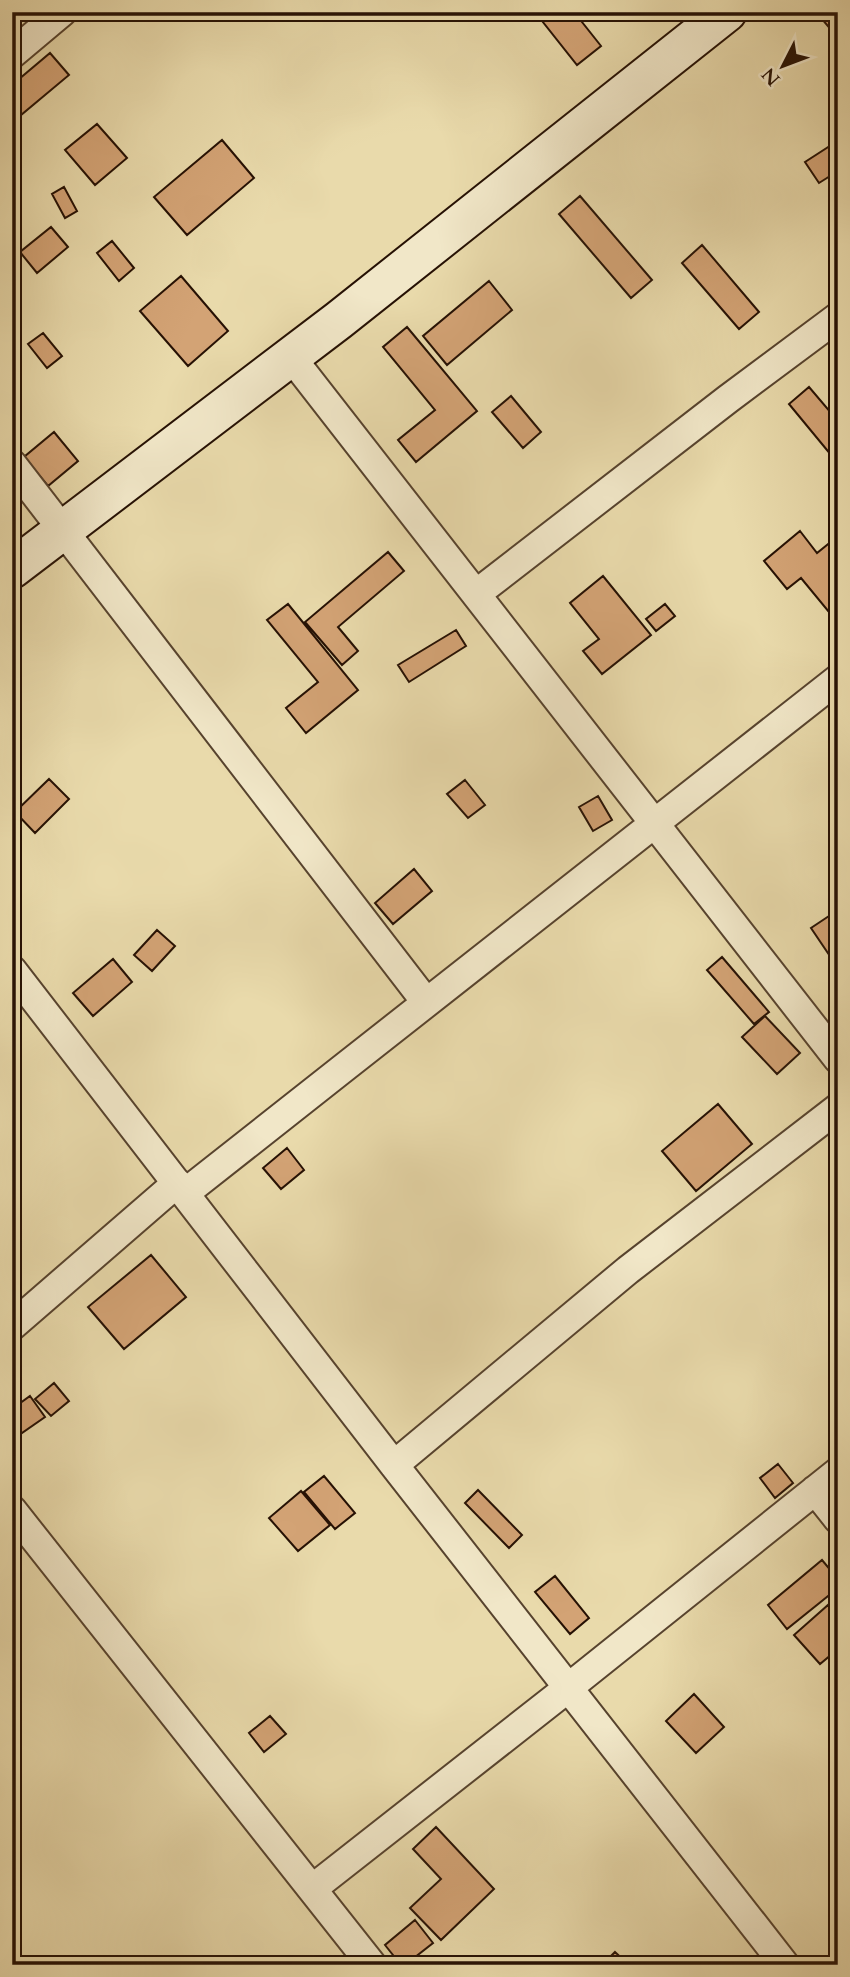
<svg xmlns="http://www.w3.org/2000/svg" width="850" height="1977" font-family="Cardo,serif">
<rect width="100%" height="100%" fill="#e9daab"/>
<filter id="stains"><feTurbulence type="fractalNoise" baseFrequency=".00286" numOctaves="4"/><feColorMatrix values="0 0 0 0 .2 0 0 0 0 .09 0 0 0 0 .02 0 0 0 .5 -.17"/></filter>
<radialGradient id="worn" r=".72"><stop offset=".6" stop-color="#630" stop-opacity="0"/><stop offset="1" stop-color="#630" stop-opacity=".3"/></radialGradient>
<path fill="#d3a375" stroke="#261104" stroke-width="2" d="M535 12H574L601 46 577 65Z
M816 12H838V38Z
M50 53 69 75 21 115 12 105V85Z
M97 124 127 158 95 185 65 150Z
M222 140 254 178 187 235 154 197Z
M836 142 838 144V171L819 183 805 162Z
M64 187 77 211 65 218 52 194Z
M580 196 652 280 631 298 559 214Z
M51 227 68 247 37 273 20 252Z
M112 241 134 268 119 281 97 253Z
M702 245 759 312 739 329 682 263Z
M181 276 228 331 188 366 140 311Z
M489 281 512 310 447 365 423 336Z
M407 327 477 411 416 462 398 440 435 410 383 347Z
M43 333 62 356 47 368 28 344Z
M809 387 838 421V459L836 461 789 404Z
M511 396 541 432 523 448 492 412Z
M54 432 78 461 48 486 24 457Z
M800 531 817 553 838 536V623L801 578 787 589 764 561Z
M388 552 404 571 338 627 358 651 342 665 305 622Z
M603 576 651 635 602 674 583 651 599 639 570 603Z
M288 604 358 690 306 733 286 708 318 682 267 620Z
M665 604 675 616 656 631 646 619Z
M456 630 466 646 409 682 398 665Z
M49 779 69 799 35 833 15 812Z
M465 780 485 805 468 818 447 794Z
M598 796 612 820 593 831 579 807Z
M414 869 432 891 393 924 375 903Z
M838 910V968L811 928Z
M157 930 175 946 152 971 134 955Z
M722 957 769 1012 754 1024 707 970Z
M113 959 132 982 93 1016 73 993Z
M765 1016 800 1053 777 1074 742 1037Z
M718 1104 752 1144 696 1191 662 1151Z
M287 1148 304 1170 281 1189 263 1168Z
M151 1255 186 1297 124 1349 88 1307Z
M54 1383 69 1401 51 1416 35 1399Z
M30 1396 45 1417 19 1435 12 1425V1409Z
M778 1464 793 1483 775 1498 760 1478Z
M324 1476 355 1513 335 1529 304 1492Z
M478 1490 522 1535 509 1548 465 1503Z
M301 1491 330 1525 298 1551 269 1518Z
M822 1560 838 1579V1588L787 1629 768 1605Z
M555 1576 589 1618 570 1634 535 1592Z
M828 1605 838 1616V1649L820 1664 794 1635Z
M694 1694 724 1727 696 1753 666 1721Z
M270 1716 286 1734 264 1752 249 1733Z
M436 1827 494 1889 441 1940 410 1908 441 1879 413 1849Z
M415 1920 433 1943 405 1965H401L385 1945Z
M615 1952 628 1964 602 1965Z"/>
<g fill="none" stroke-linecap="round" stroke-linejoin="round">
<defs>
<path id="street" d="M12 54 62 12
M291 357 838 1059
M12 464 426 1002
M476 594 728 399 838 317
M12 970 394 1465 785 1965
M185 1193C402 1021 621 852 838 679
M12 1326 177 1183
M394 1465 628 1270 838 1108
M815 1490 838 1519
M12 1510 372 1965
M312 1889 568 1688 838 1472"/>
<path id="secondary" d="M12 569 339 320 727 12"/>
</defs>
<use href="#street" stroke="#57432e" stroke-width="32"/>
<use href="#secondary" stroke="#261104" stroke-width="42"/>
<use href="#street" stroke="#f1e7c8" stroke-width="28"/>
<use href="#secondary" stroke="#f1e7c8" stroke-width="38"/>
</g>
<rect width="850" height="1977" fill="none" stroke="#e9daab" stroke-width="42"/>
<rect x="14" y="14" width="822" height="1949" fill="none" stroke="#261104" stroke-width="3.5"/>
<rect x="21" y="21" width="808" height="1935" fill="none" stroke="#261104" stroke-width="2"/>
<g transform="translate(783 66) rotate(228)" stroke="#f1e7c8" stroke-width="5" paint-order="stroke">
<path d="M0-5L12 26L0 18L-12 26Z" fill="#261104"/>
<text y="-10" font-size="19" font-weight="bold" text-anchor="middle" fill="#261104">N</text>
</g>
<rect width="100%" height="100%" filter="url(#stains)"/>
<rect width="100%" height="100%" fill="url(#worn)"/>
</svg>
